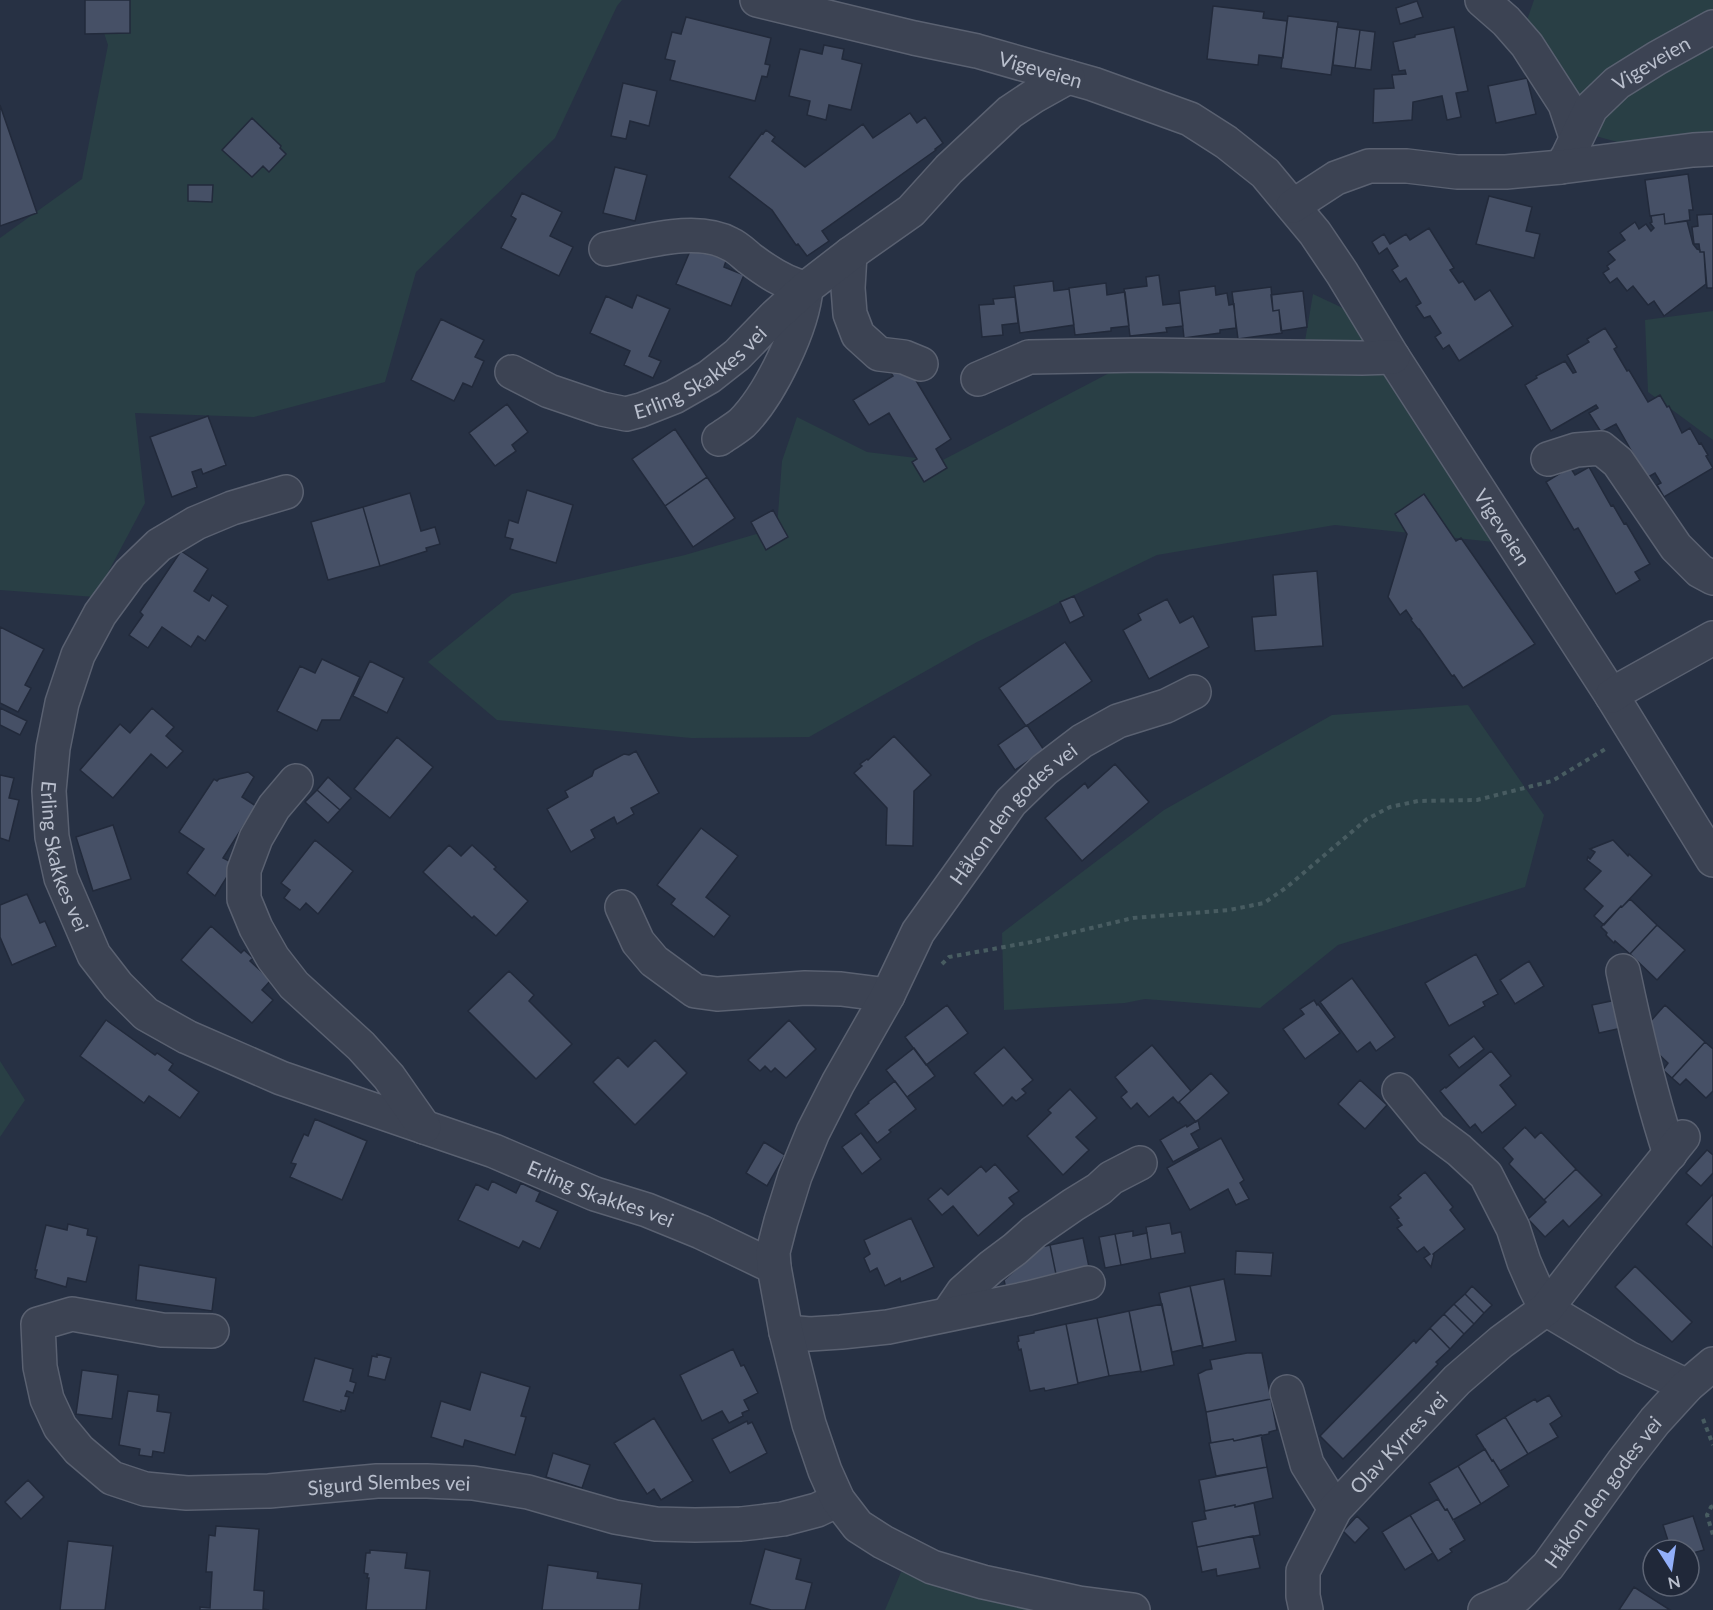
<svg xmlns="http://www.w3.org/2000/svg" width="1713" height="1610" font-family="Lato,sans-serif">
<rect width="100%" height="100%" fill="#273144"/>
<path fill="#293f45" d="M93 0H622L617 6 555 138 416 272 385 382 254 417 135 413 145 503 95 597 0 590V238L82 179 108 45Z
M1534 0H1713V159L1674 158 1578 131 1527 20Z
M1313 294 1400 335 1503 543 1335 525 1157 555 977 642 809 737 691 738 497 720 428 662 512 594 685 555 777 528 782 461 797 417 867 452 941 461 1115 370 1304 347Z
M1713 311V440L1648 392 1645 320Z
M1468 705 1544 815 1525 887 1338 945 1260 1008 1145 999 1125 1003 1004 1010 1002 933 1164 810 1332 715Z
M0 1061 25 1100 0 1137Z
M901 1572 1039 1592 1054 1610H885Z"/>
<path fill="#465066" stroke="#222a3b" stroke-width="1.5" d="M85 0H130V33L85 34Z
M1417 1 1423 17 1400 24 1396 8Z
M1213 6 1264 12 1263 18 1287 21 1283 58 1259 55 1258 65 1207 59Z
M1288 16 1338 22 1331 75 1281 68Z
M686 17 771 38 765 64 770 65 767 77 762 76 755 101 670 80 675 61 665 59 672 32 681 34Z
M1337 27 1360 30 1355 68 1333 65Z
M1454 27 1468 91 1456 93 1461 117 1447 120 1442 96 1413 102 1412 120 1373 123 1374 89 1394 88 1392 75 1406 74 1405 70 1399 71 1393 42 1415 37V35Z
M1360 30 1375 32 1371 70 1355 68Z
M824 45 844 49 842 59 862 64 851 110 829 105 826 120 807 115 810 101 789 96 800 49 822 54Z
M1527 78 1536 114 1496 123 1488 86Z
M623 83 657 91 649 126 630 121 626 139 611 136Z
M0 105 37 213 0 226Z
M910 113 917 123 925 117 943 143 935 149 936 150 822 231 829 241 807 256 798 244 796 245 772 210 729 177 762 133 763 134 766 130 775 137 772 141 805 167 863 124 873 138Z
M252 118 281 146 280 148 286 154 269 172 263 166 252 177 222 150Z
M615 167 647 175 635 221 603 213Z
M1688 174 1693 210H1689L1690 220 1665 224 1664 214 1650 216 1645 180Z
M188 185H213L212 202 188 201Z
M522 193 562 212 550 236 573 247 559 276 501 248 516 219 511 216Z
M1489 196 1532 207 1526 231 1540 234 1534 258 1476 244Z
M1664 214 1665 224 1687 221 1693 244 1697 249 1700 250V252H1704L1706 284 1664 316 1654 301 1648 305 1633 286 1627 291 1617 278 1610 283 1603 273 1609 269 1607 266 1615 260 1608 252 1625 240 1620 233 1635 222 1639 229 1646 224 1651 231 1654 228 1650 223 1652 222 1651 216Z
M1713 214V288H1707L1704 252H1700L1699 244H1694L1692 227 1698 226 1697 215Z
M1429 228 1454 268 1450 270 1459 283 1463 281 1475 300 1490 290 1513 326 1459 361 1449 345 1443 349 1435 337 1441 333 1430 316 1424 318 1416 306 1421 303 1406 278 1400 282 1392 270 1398 266 1387 248 1379 254 1372 242 1384 234 1390 244 1406 234 1410 240Z
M693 244 727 258 724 267 744 275 731 306 676 284Z
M1159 275 1163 305 1180 303 1183 326 1166 328 1167 332 1130 336 1124 289 1147 286 1146 277Z
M1053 281 1054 291 1069 289 1074 325 1020 333 1014 286Z
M1106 283 1107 295 1125 292 1129 326 1111 328V331L1075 335 1069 288Z
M1215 286 1216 295 1227 293 1229 305 1234 304 1236 328 1220 330V333L1184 338 1179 291Z
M1271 287 1273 311 1279 310 1282 333 1238 339 1232 292Z
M1303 291 1307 327 1281 331 1279 310 1273 311 1271 295Z
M637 295 670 309 649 356 661 361 653 378 624 365 630 351 590 333 606 296 632 308Z
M1015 297 1018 323 1002 325 1003 335 982 337 979 305 994 304 993 299Z
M441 319 484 340 475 357 484 361 472 387 463 383 454 401 411 380Z
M1605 328 1617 347 1614 349 1627 371 1629 370 1648 402 1660 395 1667 407 1669 406 1682 433 1690 428 1699 444 1701 443 1708 455 1706 456 1713 468 1664 497 1657 485 1661 483 1655 473 1643 480 1640 466 1616 424 1601 432 1589 413 1598 408 1596 405 1551 431 1525 385 1537 378 1536 376 1565 361 1573 373 1576 372 1567 355 1589 342 1587 339Z
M902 367H908L951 439 936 449 947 468 924 482 912 462 917 459 889 413 869 425 853 400 893 376 891 373Z
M507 404 528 432 512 445 516 451 495 466 469 433Z
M208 416 226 465 203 474 201 469 192 472 197 487 172 497 150 437Z
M675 429 707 477 665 506 632 459Z
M1570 467 1575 475 1589 467 1611 506 1613 505 1624 524 1626 523 1650 564 1635 572 1640 580 1616 594 1578 528 1574 530 1546 482Z
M707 477 735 518 693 547 665 506Z
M527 490 573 505 556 563 510 549 513 539 505 537 509 520 518 523Z
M410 493 421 531 435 527 440 544 426 548 427 551 380 566 363 507Z
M1424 494 1456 541 1461 538 1535 644 1463 688 1454 675 1452 676 1419 629H1418L1411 620 1412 619 1406 610 1400 615 1388 597 1407 534 1395 514Z
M363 507 380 566 328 580 311 522Z
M773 510 788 537 766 550 751 522Z
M181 551 208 569 194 591 209 601 212 595 228 606 205 641 198 636 191 647 162 627 148 648 129 635 143 615 140 612Z
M1317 571 1323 646 1255 651 1252 617 1276 615 1273 575Z
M1074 596 1084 616 1070 623 1060 602Z
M1167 599 1180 623 1193 616 1209 647 1149 679 1123 630 1141 620 1138 614Z
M0 627 44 649 25 685 31 688 18 712 0 703Z
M1065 642 1092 681 1026 726 999 688Z
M322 659 360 677 340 720H322L317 731 277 711 300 666 315 673Z
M370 661 404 678 387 713 353 696Z
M0 708 27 721 20 735 0 725Z
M152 708 174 727 166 736 183 751 167 768 151 754 113 798 80 770 120 724 130 733Z
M1027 725 1044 750 1015 770 998 745Z
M894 736 931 775 914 791 913 846 886 845 887 808 854 773 862 766 860 764 867 759 868 760Z
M397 737 433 767 390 818 354 789Z
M636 751 659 793 631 808 634 814 617 824 614 817 591 830 595 838 571 852 547 809 568 797 565 791 592 776 594 770 624 754 629 755Z
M1115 764 1149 802 1082 861 1045 818 1085 783 1088 788Z
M248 772 254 777 242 797 256 806 223 858 235 864 215 896 187 873 204 849 179 832 214 779 217 781 219 779Z
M0 775 14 778 9 798 19 800 9 841 0 838Z
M328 777 351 798 340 810 317 790Z
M317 790 340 810 328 823 305 802Z
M113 825 131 879 93 891 76 837Z
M701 828 738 856 706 897 730 916 714 937 671 904 675 899 657 885Z
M315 840 353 871 318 914 306 903 300 910 284 898 290 890 281 883Z
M1613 840 1628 856 1629 854 1652 875 1622 907 1621 906 1604 925 1594 916 1603 906 1584 889 1601 871 1587 860 1588 857 1590 859 1595 852 1590 849Z
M449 845 461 856 472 845 496 867 494 869 528 901 496 936 474 916 472 918 423 872Z
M27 894 40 923 45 921 56 946 12 965 0 937V905Z
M1630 899 1657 925 1630 954 1615 941 1614 943 1606 935 1607 933 1601 927 1621 906 1622 907Z
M1657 925 1685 950 1657 980 1630 954Z
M211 926 241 953 244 950 253 958 250 961 271 980 262 990 273 1000 252 1023 181 960Z
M1476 954 1498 994 1483 1002 1485 1006 1449 1026 1425 983Z
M1529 961 1544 986 1515 1004 1500 980Z
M509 971 534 995 529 1001 572 1044 536 1079 468 1011Z
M1352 978 1395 1037 1376 1051 1370 1042 1357 1052 1320 1002Z
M1314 1000 1317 1005 1318 1004 1340 1033 1305 1059 1283 1029 1304 1014 1300 1009Z
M1616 1000 1622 1028 1599 1033 1592 1005Z
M947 1005 968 1033 926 1065 905 1037Z
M1665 1005 1705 1042 1672 1078 1663 1070 1668 1063 1649 1045 1641 1032Z
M106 1020 155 1055 157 1053 173 1064 169 1070 199 1092 180 1118 149 1096 144 1103 80 1056Z
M789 1020 816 1049 786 1078 775 1068 771 1072 765 1066 760 1071 748 1060Z
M1474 1036 1484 1049 1459 1068 1449 1055Z
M655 1040 687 1073 635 1125 593 1082 618 1057 628 1067Z
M1705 1042 1713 1049V1091L1706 1098 1686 1079 1680 1085 1672 1078Z
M1152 1045 1191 1091 1178 1103 1173 1097 1149 1117 1137 1103 1131 1109 1121 1097 1127 1092 1115 1077Z
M1004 1047 1033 1080 1022 1089 1026 1093 1016 1101 1012 1097 1003 1106 974 1073Z
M914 1048 935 1076 907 1097 886 1070Z
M1491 1051 1511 1076 1500 1085 1516 1105 1482 1133 1475 1124 1470 1128 1440 1091 1445 1087 1446 1088Z
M1211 1073 1229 1093 1196 1122 1179 1102Z
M1360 1080 1387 1105 1365 1129 1338 1104Z
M895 1081 916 1109 889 1130 891 1132 877 1143 855 1114 869 1103 868 1102Z
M1070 1089 1097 1118 1076 1137 1089 1150 1063 1175 1027 1136 1051 1113 1048 1110Z
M315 1119 367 1141 342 1200 290 1177 296 1164 291 1163 304 1134 308 1136Z
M1198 1120 1200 1129 1191 1134 1199 1148 1173 1162 1160 1140 1186 1125 1187 1127Z
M1525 1127 1535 1138 1541 1132 1576 1169 1544 1200 1509 1164 1513 1159 1503 1148Z
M861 1133 881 1159 862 1174 842 1147Z
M1221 1138 1244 1180 1240 1183 1249 1199 1236 1205 1228 1189 1190 1210 1167 1168Z
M764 1142 785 1155 767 1186 746 1173Z
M1707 1150 1713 1155V1173L1701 1186 1686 1173Z
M995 1164 1019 1191 1009 1198 1014 1204 978 1236 953 1206 942 1215 928 1199 941 1188 948 1195 981 1166 986 1172Z
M1576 1169 1602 1195 1569 1227 1563 1220 1545 1237 1528 1219 1546 1202 1544 1200Z
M1425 1172 1453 1207 1450 1210 1465 1229 1433 1254 1434 1255 1431 1267 1424 1258 1430 1254 1424 1247 1417 1252 1397 1228 1402 1225 1397 1219 1399 1218 1390 1207 1401 1198 1398 1195Z
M492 1181 516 1193 521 1183 540 1192 536 1201 558 1211 540 1249 523 1241 519 1248 458 1220 476 1184 488 1190Z
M1713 1194V1248L1686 1224Z
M911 1218 934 1267 901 1282 900 1278 885 1286 877 1268 870 1272 864 1258 870 1254 864 1240Z
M1170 1223 1172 1234 1181 1232 1185 1253 1151 1259 1146 1227Z
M68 1224 88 1229 87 1235 97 1237 86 1282 68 1278 66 1287 35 1278 37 1270H35L46 1225 67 1230Z
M1133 1231V1236L1147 1233 1151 1259 1121 1265 1115 1234Z
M1115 1234 1121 1265 1105 1268 1099 1237Z
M1083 1238 1090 1272 1057 1279 1050 1245Z
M1050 1245 1057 1279 1006 1289 1004 1280 1041 1247Z
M1236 1251 1273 1253 1271 1276 1235 1274Z
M139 1265 216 1278 212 1311 136 1300Z
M1635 1266 1692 1322 1672 1342 1615 1287Z
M1224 1279 1236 1341 1203 1348 1190 1286Z
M1190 1286 1203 1345 1172 1352 1159 1293Z
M1472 1286 1492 1305 1484 1313 1465 1294Z
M1465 1294 1484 1313 1474 1324 1454 1304Z
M1162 1304 1174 1365 1141 1372 1129 1311Z
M1454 1304 1474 1324 1464 1334 1444 1314Z
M1129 1311 1141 1371 1109 1376 1097 1318Z
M1444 1314 1464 1334 1450 1349 1430 1328Z
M1097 1318 1109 1376 1078 1383 1066 1324Z
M1066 1324 1078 1384 1045 1391 1044 1388 1030 1391 1021 1349 1019 1350 1017 1342 1019 1341 1018 1336 1034 1333V1331Z
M1430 1328 1450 1349 1436 1362 1438 1364 1343 1459 1320 1436 1414 1340 1416 1343Z
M733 1349 741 1366 744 1365 758 1393 744 1400 749 1410 742 1413 743 1416 729 1423 722 1411 702 1421 680 1375Z
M1247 1353H1262L1271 1399 1206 1412 1198 1374 1206 1370 1212 1369 1210 1360Z
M377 1354 391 1358 385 1380 368 1376 372 1356 377 1357Z
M315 1358 353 1369 350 1381 356 1383 353 1393 347 1391 345 1396 349 1397 345 1411 341 1410V1412L303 1401Z
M82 1370 118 1375 112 1419 76 1414Z
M481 1372 530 1387 521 1416 526 1417 515 1455 465 1440 463 1447 431 1437 441 1401 470 1410Z
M128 1391 159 1395 157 1411 171 1413 164 1453 153 1451 152 1457 139 1455 140 1449 119 1445Z
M1549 1395 1562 1416 1550 1424 1558 1437 1528 1454 1505 1417 1535 1399 1537 1402Z
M1271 1399 1277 1430 1269 1432V1434L1234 1441 1233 1439 1211 1443 1206 1412Z
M1505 1417 1528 1454 1500 1471 1493 1460 1492 1461 1476 1435Z
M654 1418 693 1481 661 1500 654 1489 647 1494 614 1443Z
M747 1421 748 1424 752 1422 767 1453 730 1473 712 1439Z
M1261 1435 1267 1467 1216 1476 1209 1443 1233 1439 1234 1441Z
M1485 1449 1492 1461 1493 1460 1509 1486 1481 1504 1458 1466Z
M553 1453 590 1465 582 1488 546 1477Z
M1458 1466 1481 1504 1453 1520 1447 1509 1445 1510 1429 1483Z
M1267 1467 1273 1498 1235 1507V1505L1205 1511 1199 1480Z
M28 1480 44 1497 21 1519 5 1502Z
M1438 1499 1445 1510 1447 1509 1465 1540 1450 1549 1452 1552 1438 1561 1410 1515Z
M1254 1503 1260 1535 1197 1547 1192 1522 1206 1519 1204 1511 1235 1505V1507Z
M1410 1515 1433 1553 1405 1570 1382 1532Z
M1357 1516 1369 1528 1355 1543 1343 1531Z
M1693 1516 1704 1550 1689 1554V1550H1671L1663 1525Z
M216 1526 259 1529 254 1590 264 1591 263 1609 269 1610H200V1607L210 1608 212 1572H206L209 1535 215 1536Z
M1253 1536 1260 1568 1217 1576 1216 1569 1202 1572 1197 1547Z
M68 1541 113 1546 105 1610H60Z
M765 1549 801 1559 796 1579 812 1583 805 1610H771L750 1604Z
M370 1550 407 1553 405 1568 430 1571 426 1610H366L369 1578H367L368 1574 364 1573 366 1553H370Z
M548 1565 598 1572 597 1578 642 1584 639 1610H542Z
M1634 1587 1670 1610H1619Z"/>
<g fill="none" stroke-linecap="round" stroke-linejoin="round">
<defs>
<g id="minor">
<path id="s1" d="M757 0 914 38 977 51 1093 84 1190 119 1226 142 1265 173 1315 233 1342 273 1393 357 1612 696 1713 860"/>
<path d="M1482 0 1506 21 1527 45 1565 104 1576 137"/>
<path id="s2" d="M1561 167 1568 156 1591 108 1617 83 1657 58 1713 27"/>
<path d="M1293 206 1336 178 1369 166H1407L1457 172H1506L1561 167 1693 150 1713 149"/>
<path d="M606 249C642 243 696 225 730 244 737 247 743 253 749 258 766 271 785 284 806 288 803 327 770 395 742 423 735 429 726 434 719 439"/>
<path d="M850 254 848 288 850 314 858 335 879 354 904 357 921 364"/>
<path id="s3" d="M512 372 549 391 602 409 626 414 641 410 674 397 709 377 737 355 774 317 806 288 850 254 911 211 949 169 1010 112 1034 96 1068 77"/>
<path d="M978 379 1029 357 1143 355 1362 358 1393 357"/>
<path d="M1548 459 1576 450 1601 448 1618 462 1676 547 1700 571 1713 578"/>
<path id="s4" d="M286 492 232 508 196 523 159 545 130 573 100 614 78 655 62 703 53 748 49 791 52 837 61 878 94 955 118 986 146 1014 187 1037 281 1078 494 1151 595 1194 647 1210 701 1232 774 1267"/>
<path d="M1612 696 1625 687 1713 638"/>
<path d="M296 781 274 807 256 838 244 870V899L256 928 273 958 294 985 361 1046 389 1077 424 1127"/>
<path d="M622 907 638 942 654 961 695 991 717 994 805 988 841 989 888 995"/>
<path d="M1623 971C1636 1033 1650 1093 1670 1154"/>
<path d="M1399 1090 1431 1129 1459 1150 1486 1175 1513 1228 1524 1262 1535 1287 1546 1309 1628 1358 1687 1386"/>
<path d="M948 1314 963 1292 991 1267 1015 1249 1034 1232 1073 1205 1099 1189 1111 1178 1140 1163"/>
<path id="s5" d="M212 1331 162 1330 72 1314 38 1324 40 1367 47 1399 60 1427 79 1450 112 1478 145 1489 187 1493 269 1491 377 1481H427L473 1483 528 1492 615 1517 656 1524 695 1525 741 1524 783 1519 817 1510 838 1500"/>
<path d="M786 1332 810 1334 841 1332 888 1327 1029 1298 1088 1283"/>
<path d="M1287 1392 1307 1464 1335 1509"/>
<path id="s6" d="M1133 1610 1079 1603 983 1582 932 1567 883 1542 858 1526 838 1500 825 1471 809 1424 786 1332 774 1267 773 1252 781 1221 795 1176 813 1132 838 1083 888 995 918 932 1011 802 1044 770 1082 741 1118 721 1166 706 1194 692"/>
<path id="s7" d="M1306 1610 1303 1596V1571L1335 1509 1457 1380 1501 1342 1546 1309 1599 1241 1683 1137"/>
<path id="s8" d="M1485 1610 1517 1596 1548 1566 1623 1462 1655 1421 1687 1386 1713 1364"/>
</g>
</defs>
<use href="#minor" stroke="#5a6171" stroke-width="36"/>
<path stroke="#485c61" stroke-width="4" stroke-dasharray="4.5 4.5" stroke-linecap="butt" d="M942 964 949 957 1037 941 1133 918 1229 910 1264 903 1287 887 1367 819 1390 807 1418 801 1477 800 1552 781 1607 748
M1703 1419 1713 1445
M1713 1506 1711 1507 1707 1515 1713 1535"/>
<use href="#minor" stroke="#3c4353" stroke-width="33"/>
</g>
<g text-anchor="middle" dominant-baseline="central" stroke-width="4.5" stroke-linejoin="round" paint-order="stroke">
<g font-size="20" fill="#b9bfcd" stroke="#202839">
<text stroke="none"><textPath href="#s2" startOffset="142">Vigeveien</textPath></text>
<text stroke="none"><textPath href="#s1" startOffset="292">Vigeveien</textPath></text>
<text stroke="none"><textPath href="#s3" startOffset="208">Erling Skakkes vei</textPath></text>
<text stroke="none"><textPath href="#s1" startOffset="969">Vigeveien</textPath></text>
<text stroke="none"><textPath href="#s6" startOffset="1086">Håkon den godes vei</textPath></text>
<text stroke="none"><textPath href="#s4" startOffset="483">Erling Skakkes vei</textPath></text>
<text stroke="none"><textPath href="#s4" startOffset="1156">Erling Skakkes vei</textPath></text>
<text stroke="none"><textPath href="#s7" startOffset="201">Olav Kyrres vei</textPath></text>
<text stroke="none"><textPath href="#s5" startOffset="636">Sigurd Slembes vei</textPath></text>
<text stroke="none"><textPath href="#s8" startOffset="170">Håkon den godes vei</textPath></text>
</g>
</g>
<g transform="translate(1671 1568) rotate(168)"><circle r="28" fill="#202839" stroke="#5d6474" stroke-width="1.5"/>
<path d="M0-4.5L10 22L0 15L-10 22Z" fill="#92aff9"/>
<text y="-9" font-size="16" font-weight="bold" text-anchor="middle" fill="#b9bfcd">N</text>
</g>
</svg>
